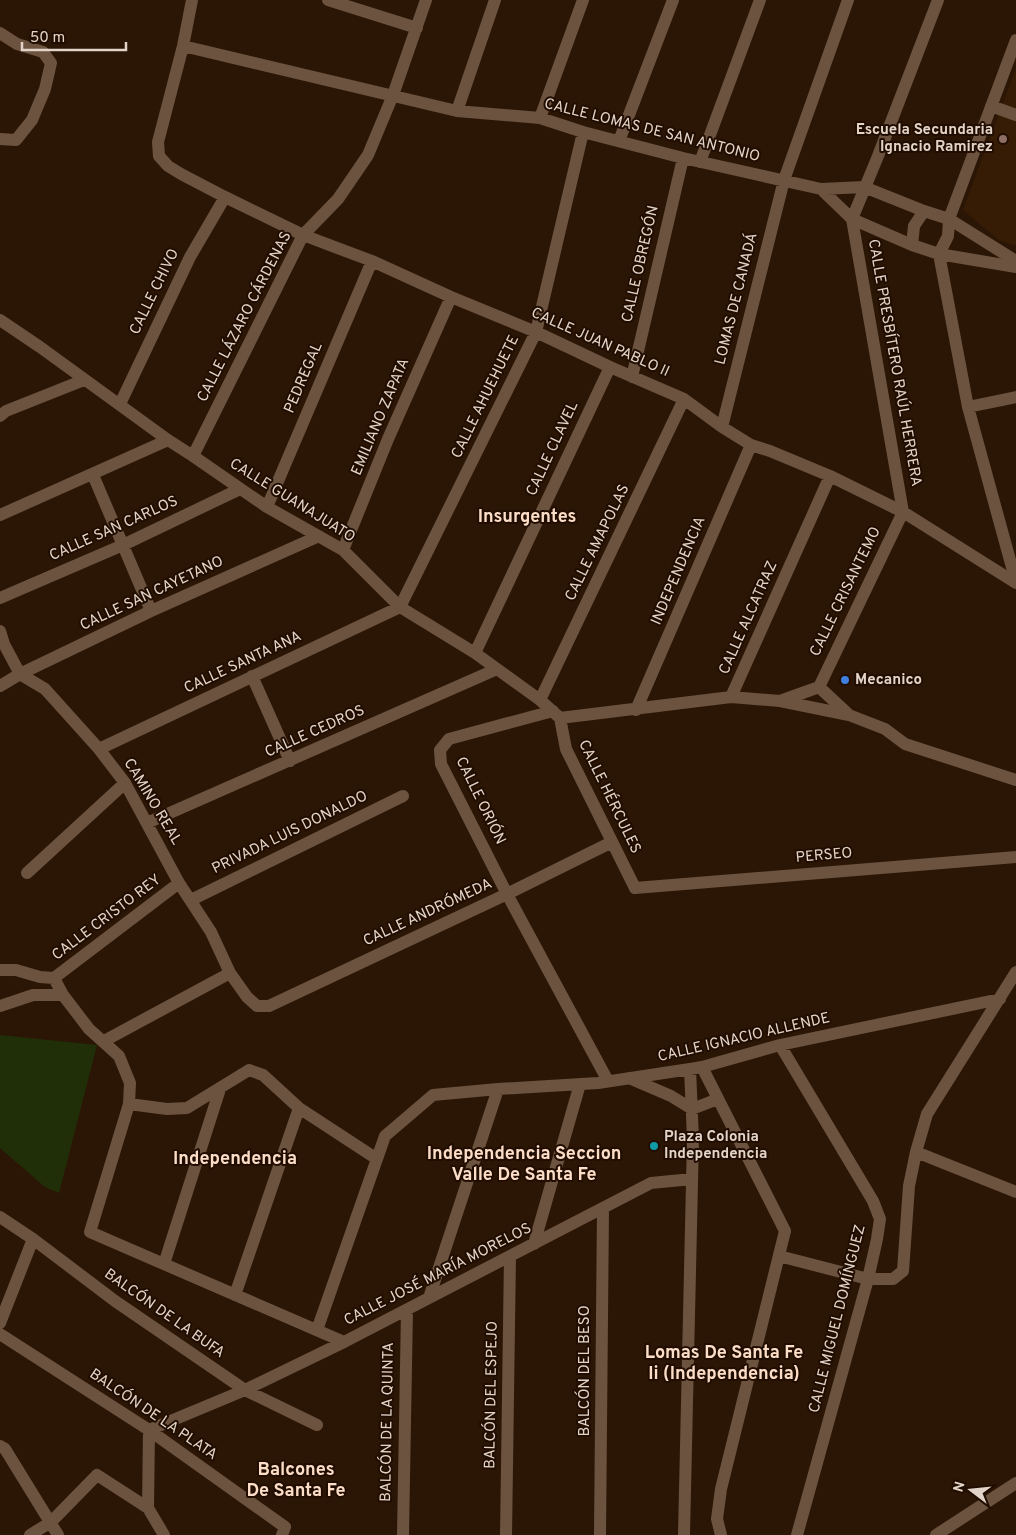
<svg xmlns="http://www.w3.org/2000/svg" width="1016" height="1535" font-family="Overpass,sans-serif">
<rect width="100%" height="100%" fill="#2b1605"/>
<path fill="#361b05" d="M1016 68V246L999 240 963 210Z"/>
<path fill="#202f08" d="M0 1035 97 1045 59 1193 45 1187 0 1148Z"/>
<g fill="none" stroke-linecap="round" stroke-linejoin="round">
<path stroke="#6c5340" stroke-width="12" d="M192 0 183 46 158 142 159 156 168 166 181 174 225 197 303 235 372 261 451 297 536 332 610 367 684 399 722 427 751 445 770 451 830 476 903 512 1016 583
M328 0 417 28
M0 33 17 44 43 52 51 63 45 89 32 120 16 140 0 139
M1016 40 949 219 948 236 939 254 968 407 1016 582
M183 46 457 111 540 118 583 132 683 158 821 189 864 187 924 211 949 219 1016 261
M991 106 1016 115
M457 111 495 0
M540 118 583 0
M619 141 673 0
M700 162 760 0
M821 189 852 219 912 245 939 254 1016 267
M912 245 914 226 924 211
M0 320 40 347 168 440 193 456 267 507 343 550 400 607 475 653 540 700 560 718
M632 377 683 158
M120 404 190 257 225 197
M968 407 1016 397
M0 416 6 411 84 380
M722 427 784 180 848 0
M193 456 303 235 338 199 368 155 393 95 426 0
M93 475 151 611
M267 507 372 261
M0 515 168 440
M343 550 388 439 451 297
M0 598 123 545 240 489
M0 631 4 644 20 674 45 689 99 749 125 783 179 883 211 932 230 973 247 997 257 1006H269L507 894 612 842
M475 653 610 367
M252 676 290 761
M0 686 20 674 151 611 319 536
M819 687 848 714
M731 697 830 476
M540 700 684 399
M780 701 819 687 903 512 852 219 878 156 938 0
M636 710 751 445
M553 711 449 739 440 750 441 764 507 894 608 1081
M560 718 566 749 635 888 1016 857
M560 718 731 697 780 701 849 715 885 729 905 744 1016 780
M99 749 400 607 536 332 583 132
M147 823 497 669
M27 873 125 783
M191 900 403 796
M0 970H16L40 977 54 978
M54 978 63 995 89 1029 119 1056 130 1083 129 1104 90 1232 344 1342
M54 978 179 883
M0 1006 33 995H63
M104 1041 230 973
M780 1045 873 1201 880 1219 877 1239 868 1279 797 1535
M702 1067 785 1231 721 1489 717 1519 721 1535
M629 1078 671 1096 692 1109 718 1099
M129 1104 167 1109 187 1108 249 1070 263 1075 299 1108 377 1159
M916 1152 1016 1192
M0 1217 33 1239 115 1301 245 1390 317 1425
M534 1244 580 1084
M779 1256 868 1279H893L903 1271 909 1186 916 1152 927 1114 1016 972
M164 1264 220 1089
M235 1295 299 1108
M429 1298 498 1089
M0 1323 33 1239
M317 1330 385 1136 433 1095 498 1089 598 1083 690 1069 702 1067 780 1045 1000 999
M0 1334 149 1430 285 1527 282 1535
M0 1446 5 1449 58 1535
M30 1535 51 1522 97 1475 148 1508
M164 1535 148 1508 149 1430 245 1390 344 1342 651 1183 692 1179
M403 1535 407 1310
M506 1535 510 1256
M600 1535 603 1208
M684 1535 693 1139 690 1069
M936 1535 1016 1483"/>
</g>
<circle fill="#8d6e63" stroke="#210d00" stroke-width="2" cx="1003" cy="139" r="5"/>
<circle fill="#3f7fe0" stroke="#210d00" stroke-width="2" cx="845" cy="680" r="5"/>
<circle fill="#0f9aa8" stroke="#210d00" stroke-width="2" cx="654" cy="1146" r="5"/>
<g text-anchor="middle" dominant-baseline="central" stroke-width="4" stroke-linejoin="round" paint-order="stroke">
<g font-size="15" font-weight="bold" fill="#e3d4c9" stroke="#210d00" text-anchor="start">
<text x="993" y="130" text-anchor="end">Escuela Secundaria<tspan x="993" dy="17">Ignacio Ramirez</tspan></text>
<text x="855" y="680">Mecanico</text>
<text x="664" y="1137">Plaza Colonia<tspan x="664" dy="17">Independencia</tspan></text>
</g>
<g font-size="15" fill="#e3d4c9" stroke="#210d00">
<text transform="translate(652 131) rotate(14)">CALLE LOMAS DE SAN ANTONIO</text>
<text transform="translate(641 264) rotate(-77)">CALLE OBREGÓN</text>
<text transform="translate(155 292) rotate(-64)">CALLE CHIVO</text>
<text transform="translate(737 299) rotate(-76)">LOMAS DE CANADÁ</text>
<text transform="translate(245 317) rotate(-63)">CALLE LÁZARO CÁRDENAS</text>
<text transform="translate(600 343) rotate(24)">CALLE JUAN PABLO II</text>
<text transform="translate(894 363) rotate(80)">CALLE PRESBÍTERO RAÚL HERRERA</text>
<text transform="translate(304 378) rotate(-67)">PEDREGAL</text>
<text transform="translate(486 397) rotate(-64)">CALLE AHUEHUETE</text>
<text transform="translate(381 417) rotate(-67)">EMILIANO ZAPATA</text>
<text transform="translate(553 449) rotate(-65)">CALLE CLAVEL</text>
<text transform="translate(292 501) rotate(32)">CALLE GUANAJUATO</text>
<text transform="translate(114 529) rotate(-24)">CALLE SAN CARLOS</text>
<text transform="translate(598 543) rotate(-64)">CALLE AMAPOLAS</text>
<text transform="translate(679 571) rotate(-67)">INDEPENDENCIA</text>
<text transform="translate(846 592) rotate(-64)">CALLE CRISANTEMO</text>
<text transform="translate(152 594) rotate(-25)">CALLE SAN CAYETANO</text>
<text transform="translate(749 618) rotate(-66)">CALLE ALCATRAZ</text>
<text transform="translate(243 663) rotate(-25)">CALLE SANTA ANA</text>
<text transform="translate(315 732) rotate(-24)">CALLE CEDROS</text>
<text transform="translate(609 797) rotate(64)">CALLE HÉRCULES</text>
<text transform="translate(480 801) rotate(64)">CALLE ORIÓN</text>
<text transform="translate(152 802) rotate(59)">CAMINO REAL</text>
<text transform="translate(290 833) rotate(-26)">PRIVADA LUIS DONALDO</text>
<text transform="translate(824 856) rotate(-5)">PERSEO</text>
<text transform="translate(428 913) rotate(-25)">CALLE ANDRÓMEDA</text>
<text transform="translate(107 918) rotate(-37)">CALLE CRISTO REY</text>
<text transform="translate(744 1038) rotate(-13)">CALLE IGNACIO ALLENDE</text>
<text transform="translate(438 1275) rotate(-27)">CALLE JOSÉ MARÍA MORELOS</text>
<text transform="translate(164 1314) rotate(35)">BALCÓN DE LA BUFA</text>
<text transform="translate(838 1319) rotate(-76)">CALLE MIGUEL DOMÍNGUEZ</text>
<text transform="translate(585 1371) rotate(-90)">BALCÓN DEL BESO</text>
<text transform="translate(492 1395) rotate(-89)">BALCÓN DEL ESPEJO</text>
<text transform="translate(153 1415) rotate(34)">BALCÓN DE LA PLATA</text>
<text transform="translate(388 1422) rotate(-89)">BALCÓN DE LA QUINTA</text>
</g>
<g font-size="18" font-weight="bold" fill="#fcdec8" stroke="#210d00">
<text x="527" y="517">Insurgentes</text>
<text x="524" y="1154">Independencia Seccion<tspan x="524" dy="21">Valle De Santa Fe</tspan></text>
<text x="235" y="1159">Independencia</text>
<text x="724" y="1353">Lomas De Santa Fe<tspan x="724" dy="21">Ii (Independencia)</tspan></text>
<text x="296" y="1470">Balcones<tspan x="296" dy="21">De Santa Fe</tspan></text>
</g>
</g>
<g transform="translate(971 1490) rotate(286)" stroke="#210d00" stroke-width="4" paint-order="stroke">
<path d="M0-4L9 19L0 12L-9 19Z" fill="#e3d4c9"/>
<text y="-8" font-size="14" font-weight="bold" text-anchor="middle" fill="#e3d4c9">N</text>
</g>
<path d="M22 42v8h104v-8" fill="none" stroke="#e3d4c9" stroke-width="2.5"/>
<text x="30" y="42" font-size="15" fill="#e3d4c9" stroke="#210d00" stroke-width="4" paint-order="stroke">50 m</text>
</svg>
